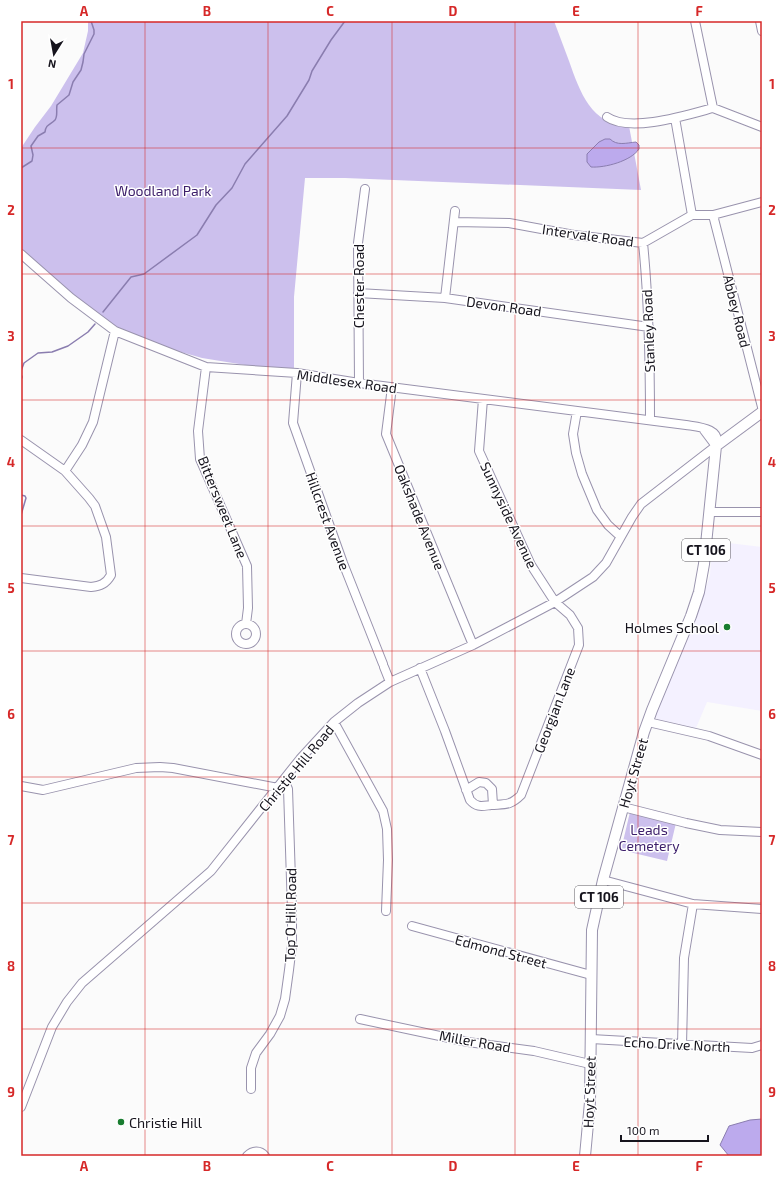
<svg xmlns="http://www.w3.org/2000/svg" width="783" height="1177" font-family="'Exo 2',sans-serif">
<rect width="100%" height="100%" fill="#fbfbfb"/>
<path fill="#f4f1ff" d="M712 541 762 547V711L707 702 696 728 657 719 655 716 703 597 710 575Z"/>
<path fill="#ccc0ed" d="M88 21H554C559 34 564 48 569 61 580 92 591 125 629 126L641 190 345 178H305L294 297V373L202 358 167 348 116 329 21 257V148L35 127 51 106 83 53 88 31Z
M630 812 676 823 667 861 621 850Z"/>
<path fill="#bcaaed" stroke="#8a7daf" d="M605 139H610C617 146 626 143 636 142L639 145V149C631 161 605 168 591 167L587 162V154L599 142Z
M762 1119V1156H729L720 1145 729 1126 750 1120Z"/>
<g fill="none" stroke-linecap="round" stroke-linejoin="round">
<path stroke="#8a7daf" stroke-width="1.5" d="M21 168 32 161 33 155 31 146 38 136 45 132C46 124 50 125 55 120 58 116 56 110 57 105L69 95 73 82 81 70 83 62 84 54 94 34V30L91 21
M103 312 131 277 144 274 197 235 216 205 232 188 245 164 287 116 309 80 312 71 331 40 345 21
M21 371 24 363 38 353 52 352 68 346 88 332 95 324
M21 374 22 377 21 380
M21 495 25 496 26 498 21 515"/>
<defs>
<path id="minor" d="M695 21 713 108 762 127
M760 21 762 31
M607 117C630 133 687 115 713 108
M675 118 692 215
M713 215 762 407
M454 222 509 223 574 235 643 243 692 215H713L762 202
M643 243C649 302 650 361 650 420
M21 254 71 298 115 331 206 367 297 373 359 383 686 425C698 427 722 428 716 446
M358 293 445 298 649 327
M445 298 455 211
M206 367 198 431 200 459 247 566 248 608 246 624
M297 373 293 423 343 563 383 664
M359 383 358 243 365 189
M392 387 386 434 473 645
M577 411 573 434 576 453 582 474 597 510 608 525 620 536
M704 430 716 446
M21 440 65 471 89 498 95 506 106 537 111 575C106 584 100 586 91 587L21 578
M65 471 82 445 93 422 115 331
M709 512H762
M236 634a10 10 0 1 1 20 0a10 10 0 1 1-20 0Z
M384 667 390 682
M420 668 445 731 470 800C477 808 482 806 491 805 505 804 510 806 521 795L579 645 578 628 570 615 555 602 531 565 479 451 483 399
M334 722 383 811 387 829 388 860 386 911
M648 722 709 736 762 755
M21 786 43 790 136 768 160 767 173 768 278 788
M466 790 479 782 486 783 492 789 493 805
M623 807 686 823 720 830 762 832
M603 880 693 904 762 909
M412 926 591 975
M360 1019 468 1042 534 1051 590 1064
M591 1039 752 1048 762 1045
M682 1045 684 958 693 904
M251 1089V1068L256 1053 270 1034 280 1016 285 999 289 970 292 945V910L288 789 284 780
M21 1107 52 1027 67 1002 82 983 211 871 300 759 334 722 358 703 390 682 473 645 519 621 555 602 593 577 606 563 632 517 641 504 716 446
M247 1156C253 1150 260 1150 265 1156"/>
<path id="major" d="M585 1156 590 1102 592 930 603 880 644 732 652 710 691 616 699 592 704 564 716 446 762 412"/>
</defs>
<use href="#minor" stroke="#9993ad" stroke-width="10"/>
<use href="#major" stroke="#9993ad" stroke-width="12"/>
<use href="#minor" stroke="#fff" stroke-width="8"/>
<use href="#major" stroke="#fff" stroke-width="10"/>
</g>
<path fill="none" stroke="#d62828" stroke-width="1" stroke-opacity="0.55" d="M145 21V1156M268 21V1156M392 21V1156M515 21V1156M638 21V1156M21 148H762M21 274H762M21 400H762M21 526H762M21 651H762M21 777H762M21 903H762M21 1029H762"/>
<g fill="#187c2f" stroke="#fff" stroke-width="1.5">
<circle cx="727" cy="627" r="4"/>
<circle cx="121" cy="1122" r="4"/>
</g>
<g text-anchor="middle" dominant-baseline="central" stroke-width="3" stroke-linejoin="round" paint-order="stroke">
<g fill="#fff" stroke="#5c5a61" stroke-width="1">
<rect x="682" y="539" width="48" height="22" rx="3"/>
<rect x="575" y="886" width="48" height="22" rx="3"/>
</g>
<g font-size="13" font-weight="bold" fill="#16141d">
<text x="706" y="550">CT 106</text>
<text x="599" y="897">CT 106</text>
</g>
<g font-size="14" fill="#3c1e6a" stroke="#fff">
<text x="163" y="190">Woodland Park</text>
<text x="649" y="829">Leads<tspan x="649" dy="16">Cemetery</tspan></text>
</g>
<g font-size="14" fill="#16141d" stroke="#fff">
<text transform="translate(588 235) rotate(8)">Intervale Road</text>
<text transform="translate(358 286) rotate(-90)">Chester Road</text>
<text transform="translate(504 306) rotate(8)">Devon Road</text>
<text transform="translate(737 311) rotate(76)">Abbey Road</text>
<text transform="translate(648 331) rotate(-92)">Stanley Road</text>
<text transform="translate(347 381) rotate(8)">Middlesex Road</text>
<text transform="translate(223 507) rotate(68)">Bittersweet Lane</text>
<text transform="translate(509 515) rotate(65)">Sunnyside Avenue</text>
<text transform="translate(420 517) rotate(68)">Oakshade Avenue</text>
<text transform="translate(328 521) rotate(70)">Hillcrest Avenue</text>
<text transform="translate(554 710) rotate(-69)">Georgian Lane</text>
<text transform="translate(296 768) rotate(-50)">Christie Hill Road</text>
<text transform="translate(633 773) rotate(-74)">Hoyt Street</text>
<text transform="translate(290 915) rotate(-89)">Top O Hill Road</text>
<text transform="translate(501 951) rotate(15)">Edmond Street</text>
<text transform="translate(475 1041) rotate(10)">Miller Road</text>
<text transform="translate(677 1044) rotate(3)">Echo Drive North</text>
<text transform="translate(589 1092) rotate(-88)">Hoyt Street</text>
</g>
<g font-size="14" fill="#16141d" stroke="#fff" text-anchor="end">
<text x="719" y="627">Holmes School</text>
<text x="129" y="1122" text-anchor="start">Christie Hill</text>
</g>
</g>
<rect width="783" height="1177" fill="none" stroke="#ffffff" stroke-width="44"/>
<g transform="translate(54 54) rotate(191)" stroke="#ffffff" stroke-width="3" paint-order="stroke">
<path d="M0-3L7 15L0 10L-7 15Z" fill="#16141d"/>
<text y="-6" font-size="11" font-weight="bold" text-anchor="middle" fill="#16141d">N</text>
</g>
<path d="M621 1135v6h87v-6" fill="none" stroke="#16141d" stroke-width="2"/>
<text x="627" y="1135" font-size="12" fill="#16141d" stroke="#ffffff" stroke-width="3" paint-order="stroke">100 m</text>
<rect x="22" y="22" width="739" height="1133" fill="none" stroke="#d62828" stroke-width="1.5"/>
<g font-size="13" text-anchor="middle" font-weight="bold" fill="#d62828">
<text x="84" y="16">A</text>
<text x="207" y="16">B</text>
<text x="330" y="16">C</text>
<text x="453" y="16">D</text>
<text x="576" y="16">E</text>
<text x="699" y="16">F</text>
<text x="11" y="89">1</text>
<text x="772" y="89">1</text>
<text x="11" y="215">2</text>
<text x="772" y="215">2</text>
<text x="11" y="341">3</text>
<text x="772" y="341">3</text>
<text x="11" y="467">4</text>
<text x="772" y="467">4</text>
<text x="11" y="593">5</text>
<text x="772" y="593">5</text>
<text x="11" y="719">6</text>
<text x="772" y="719">6</text>
<text x="11" y="845">7</text>
<text x="772" y="845">7</text>
<text x="11" y="971">8</text>
<text x="772" y="971">8</text>
<text x="11" y="1097">9</text>
<text x="772" y="1097">9</text>
<text x="84" y="1171">A</text>
<text x="207" y="1171">B</text>
<text x="330" y="1171">C</text>
<text x="453" y="1171">D</text>
<text x="576" y="1171">E</text>
<text x="699" y="1171">F</text>
</g>
</svg>
